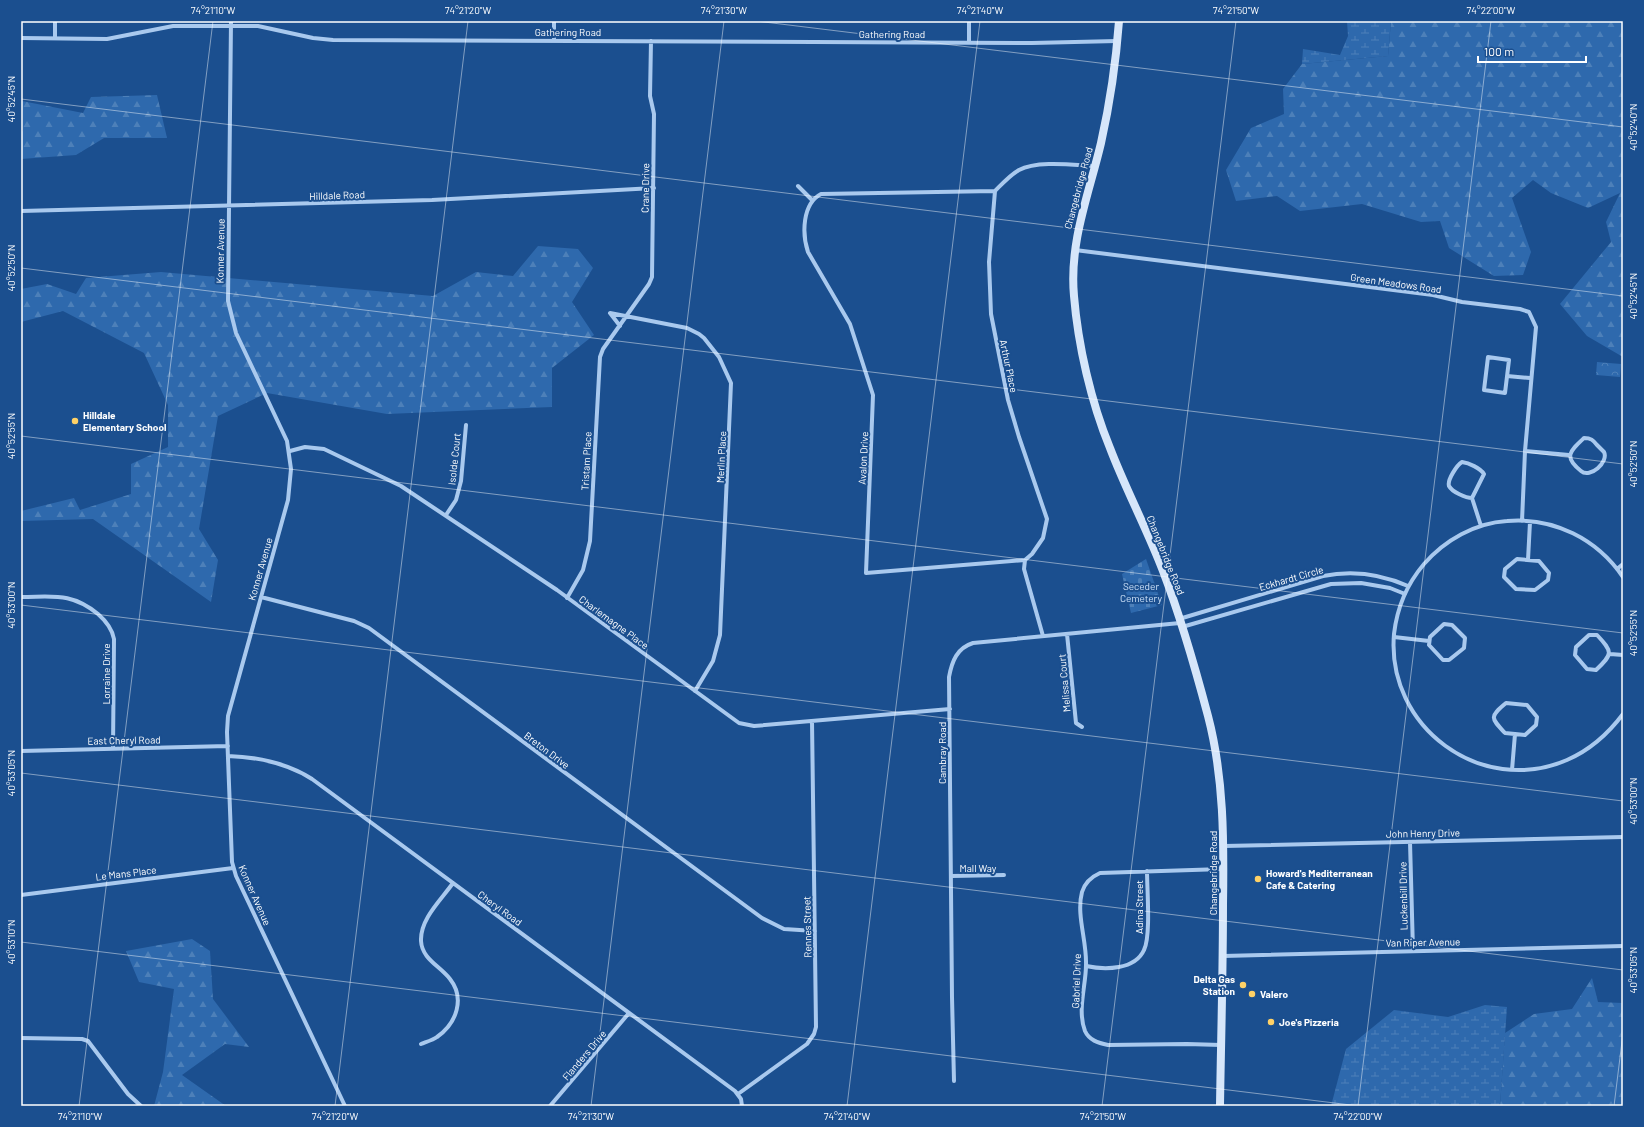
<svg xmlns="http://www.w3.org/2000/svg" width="1644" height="1127" font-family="Barlow,sans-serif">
<defs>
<pattern id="forest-firs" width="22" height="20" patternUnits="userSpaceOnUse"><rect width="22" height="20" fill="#2e69ad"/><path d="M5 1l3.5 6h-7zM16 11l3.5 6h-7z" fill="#4d80b9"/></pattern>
<pattern id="wetland-marsh" width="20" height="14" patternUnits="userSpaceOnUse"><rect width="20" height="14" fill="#2e69ad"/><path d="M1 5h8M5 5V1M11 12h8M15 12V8" fill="none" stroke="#4d80b9"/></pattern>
<pattern id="cemetery-stones" width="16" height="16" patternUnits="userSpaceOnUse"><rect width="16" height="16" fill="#2e69ad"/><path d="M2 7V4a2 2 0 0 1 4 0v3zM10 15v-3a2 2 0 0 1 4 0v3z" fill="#4d80b9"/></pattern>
<pattern id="park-crowns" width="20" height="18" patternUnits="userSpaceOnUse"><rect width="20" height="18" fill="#2e69ad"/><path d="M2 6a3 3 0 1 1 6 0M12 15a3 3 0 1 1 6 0" fill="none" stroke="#4d80b9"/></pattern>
</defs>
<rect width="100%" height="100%" fill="#1b4f8f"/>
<path fill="url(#forest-firs)" d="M1391 21H1623V357L1587 336 1560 304 1611 242 1606 222 1620 193 1588 208 1551 193 1533 180 1512 198 1531 252 1523 275 1494 276 1449 248 1440 221 1421 222 1362 204 1300 211 1277 196 1236 201 1226 170 1251 128 1284 114 1283 89 1302 64 1388 56Z
M157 95 167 138H104L76 155 21 159V132L23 131 22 101 83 113 91 97Z
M538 246 578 249 593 268 572 302 594 335 552 368V407L387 414 267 393 218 416 199 529 218 560 211 602 93 519 21 521V511L74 498 80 510 131 494V464L168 447V405L144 353 63 311 21 322V289L47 284 76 294 86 278 161 272 433 296 476 272 513 276Z
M192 939 210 951 213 999 249 1047 225 1044 182 1075 226 1106H154L163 1072 174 989 139 982 126 951Z
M1592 978 1598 1002 1623 1003V1106H1500L1505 1033 1534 1014 1572 1009Z"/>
<path fill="url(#wetland-marsh)" d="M1347 21H1391L1388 56 1302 64 1303 49 1340 55 1348 36Z
M1485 1005 1507 1007 1500 1106H1331L1346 1049 1394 1010 1448 1017Z"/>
<path fill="url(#cemetery-stones)" d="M1146 559 1162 605 1131 613 1122 574Z"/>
<path fill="url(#park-crowns)" d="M1597 362 1621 364 1620 377 1596 375Z"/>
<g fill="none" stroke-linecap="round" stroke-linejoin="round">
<path stroke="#a9c9ee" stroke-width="4" d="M231 21 228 301 236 333 287 441 291 469 288 500 228 716 227 732 232 862 236 876 345 1106
M554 21V40
M21 38 107 39 173 26H258L313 38 333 40 1032 43 1117 41
M55 38V21
M969 42V21
M798 186 812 200
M995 191 821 194C802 204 802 234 808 252L850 324 873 395 866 573 1025 560
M21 211 432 200 654 188
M1075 250 1433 295 1462 302 1520 309 1529 312 1536 327 1525 451 1522 521
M620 326 610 313 687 328 699 334 704 338 719 357 731 383 720 635 713 661 695 691
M1488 357 1509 360 1505 393 1484 390Z
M1507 376 1530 378
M1584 438C1591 438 1593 440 1597 445 1599 447 1602 450 1604 452 1609 462 1590 479 1581 471 1563 457 1570 451 1584 438Z
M290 451 305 447 324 449 401 486 557 590 739 723 754 726 950 709
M1525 451 1569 455
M1462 462C1469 463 1480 468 1484 474L1472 498C1466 498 1452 492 1449 486 1447 480 1457 465 1462 462Z
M1472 498 1481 526
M446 515 456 500 461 481 466 425
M1517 559 1539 561 1549 573 1548 580 1535 590 1516 589 1504 577 1505 569Z
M1528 560 1530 522
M1617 569 1623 564
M1623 577C1597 539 1554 517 1507 521 1475 523 1445 540 1424 564 1407 584 1397 608 1394 634 1386 727 1481 797 1567 760 1590 750 1608 734 1623 714
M21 597C53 597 71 592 98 614 106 621 112 628 114 639L113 749
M261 597 354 621 369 628 762 918 784 929 815 931
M567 598 583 570 590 541 600 357 603 349 649 284 652 277 654 114 650 96 651 41
M1179 619 1323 576C1352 570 1381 574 1408 586
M1444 624 1452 625 1465 638 1464 648 1449 660H1443L1429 645 1430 637Z
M1182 627 1331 584 1361 583 1390 588 1405 594
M1067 634 1076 723 1082 727
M1589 635H1597C1613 652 1613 654 1596 670L1587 669 1575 655 1576 647Z
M1043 636 1024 569 1025 560 1032 554 1043 538 1047 519 1019 437 1008 400 991 314 989 262 995 191C1002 184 1010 175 1019 170 1037 160 1074 165 1094 166
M1394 637 1429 641
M1610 654 1623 655
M1506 703 1527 705 1537 717 1536 725 1525 735 1505 733C1491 718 1489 717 1506 703Z
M21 751 228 746
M228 756C258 757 287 763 312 779L735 1091 741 1099 742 1106
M1512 770 1515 734
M1410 842 1413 951
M1224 846 1623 837
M952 876 1004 875
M21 895 233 868
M1223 956 1623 946
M1086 966C1105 970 1135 970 1144 950 1151 936 1147 889 1147 871
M21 1038 82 1039 88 1041 128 1094 141 1106
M421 1044C426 1042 433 1040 437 1037 457 1023 465 998 450 979 440 966 422 959 421 941 420 919 441 900 453 883
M1221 1045 1187 1044 1108 1045C1098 1043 1089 1040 1085 1031 1077 1010 1086 986 1086 965 1087 941 1076 915 1082 892 1085 882 1091 877 1100 873L1223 869
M954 1081 952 997 949 677C952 661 957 648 973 643L1180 623
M738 1094 807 1044 814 1034 816 1027 812 721
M550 1106 629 1013"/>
<path stroke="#d6e6fa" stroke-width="8" d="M1119 21C1116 62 1110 103 1101 143 1089 194 1069 242 1074 296 1078 345 1091 402 1110 448 1126 490 1147 529 1163 571 1181 618 1195 667 1208 716 1224 777 1224 841 1223 905 1223 972 1221 1039 1220 1106"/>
</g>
<path fill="none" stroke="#fff" stroke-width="1" stroke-opacity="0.45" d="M756 21 1623 127M21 99 1623 296M21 268 1623 464M21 436 1623 633M21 605 1623 801M21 773 1623 970M21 942 1359 1106M79 1106 213 21M335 1106 468 21M591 1106 724 21M847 1106 980 21M1102 1106 1236 21M1358 1106 1491 21M1614 1106 1623 1033"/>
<g fill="#ffd166" stroke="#1b4f8f" stroke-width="1.5">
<circle cx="75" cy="421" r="4"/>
<circle cx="1258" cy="879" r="4"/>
<circle cx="1243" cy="985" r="4"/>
<circle cx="1252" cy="994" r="4"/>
<circle cx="1271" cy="1022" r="4"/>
</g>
<g text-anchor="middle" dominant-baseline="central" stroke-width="4" stroke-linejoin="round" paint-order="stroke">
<g font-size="10" fill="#fff" stroke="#1b4f8f">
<text x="568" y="32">Gathering Road</text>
<text x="892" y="34">Gathering Road</text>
<text transform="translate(645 188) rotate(-89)">Crane Drive</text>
<text transform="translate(1078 188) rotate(-75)">Changebridge Road</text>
<text transform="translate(337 195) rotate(-2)">Hilldale Road</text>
<text transform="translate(220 251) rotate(-89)">Konner Avenue</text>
<text transform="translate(1396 283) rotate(8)">Green Meadows Road</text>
<text transform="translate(1009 366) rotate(78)">Arthur Place</text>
<text transform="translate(721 457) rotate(-87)">Merlin Place</text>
<text transform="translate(863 458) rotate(-87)">Avalon Drive</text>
<text transform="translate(454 459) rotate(-84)">Isolde Court</text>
<text transform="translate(586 461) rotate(-87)">Tristam Place</text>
<text transform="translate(1166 555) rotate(68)">Changebridge Road</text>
<text transform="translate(260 569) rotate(-74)">Konner Avenue</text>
<text transform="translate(1291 578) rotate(-16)">Eckhardt Circle</text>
<text transform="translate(614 622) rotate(36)">Charlemagne Place</text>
<text transform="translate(106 674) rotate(-90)">Lorraine Drive</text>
<text transform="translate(1064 683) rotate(-95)">Melissa Court</text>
<text transform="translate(124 740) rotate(-1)">East Cheryl Road</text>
<text transform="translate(547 750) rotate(37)">Breton Drive</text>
<text transform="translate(942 753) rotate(-90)">Cambray Road</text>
<text transform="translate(1423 833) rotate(-1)">John Henry Drive</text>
<text x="978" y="868">Mall Way</text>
<text transform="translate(126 873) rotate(-7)">Le Mans Place</text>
<text transform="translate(1213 873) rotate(-90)">Changebridge Road</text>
<text transform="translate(255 895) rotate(66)">Konner Avenue</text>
<text transform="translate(1403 896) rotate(-91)">Luckenbill Drive</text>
<text transform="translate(1139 907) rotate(-90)">Adina Street</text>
<text transform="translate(500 908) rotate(36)">Cheryl Road</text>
<text transform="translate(807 927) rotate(-91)">Rennes Street</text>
<text transform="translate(1423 942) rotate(-1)">Van Riper Avenue</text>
<text transform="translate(1076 981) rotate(-88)">Gabriel Drive</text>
<text transform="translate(584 1055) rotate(-50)">Flanders Drive</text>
</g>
<g font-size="10" font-weight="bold" fill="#fff" stroke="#1b4f8f" text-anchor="start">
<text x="83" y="415">Hilldale<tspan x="83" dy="12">Elementary School</tspan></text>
<text x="1266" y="873">Howard's Mediterranean<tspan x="1266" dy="12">Cafe &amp; Catering</tspan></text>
<text x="1235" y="979" text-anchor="end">Delta Gas<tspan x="1235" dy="12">Station</tspan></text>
<text x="1260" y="994">Valero</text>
<text x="1279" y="1022">Joe's Pizzeria</text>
</g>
<g font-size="10" fill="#cfe3fa" stroke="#1b4f8f">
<text x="1141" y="586">Seceder<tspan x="1141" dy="12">Cemetery</tspan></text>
</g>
</g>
<rect width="1644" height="1127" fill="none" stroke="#1b4f8f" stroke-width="44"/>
<path d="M1478 56v6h108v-6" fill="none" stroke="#ffffff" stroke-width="2"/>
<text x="1484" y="56" font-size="12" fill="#ffffff" stroke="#1b4f8f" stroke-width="3" paint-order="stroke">100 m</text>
<rect x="22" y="22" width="1600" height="1083" fill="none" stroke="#fff" stroke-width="1.5"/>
<g font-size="10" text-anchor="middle" fill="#fff">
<text x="213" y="14">74°21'10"W</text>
<text x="468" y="14">74°21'20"W</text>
<text x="724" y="14">74°21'30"W</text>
<text x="980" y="14">74°21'40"W</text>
<text x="1236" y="14">74°21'50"W</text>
<text x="1491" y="14">74°22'00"W</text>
<text transform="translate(11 99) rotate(-90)" y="4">40°52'45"N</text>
<text transform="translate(1633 127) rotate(-90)" y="4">40°52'40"N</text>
<text transform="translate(11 268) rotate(-90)" y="4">40°52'50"N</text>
<text transform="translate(1633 296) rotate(-90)" y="4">40°52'45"N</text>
<text transform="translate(11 436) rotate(-90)" y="4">40°52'55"N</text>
<text transform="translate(1633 464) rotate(-90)" y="4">40°52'50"N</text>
<text transform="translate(11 605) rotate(-90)" y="4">40°53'00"N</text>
<text transform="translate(1633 633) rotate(-90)" y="4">40°52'55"N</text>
<text transform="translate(11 773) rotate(-90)" y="4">40°53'05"N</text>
<text transform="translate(1633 801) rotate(-90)" y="4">40°53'00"N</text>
<text transform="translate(11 942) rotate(-90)" y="4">40°53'10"N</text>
<text transform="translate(1633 970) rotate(-90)" y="4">40°53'05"N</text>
<text x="80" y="1120">74°21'10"W</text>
<text x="335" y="1120">74°21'20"W</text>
<text x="591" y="1120">74°21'30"W</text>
<text x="847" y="1120">74°21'40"W</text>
<text x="1103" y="1120">74°21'50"W</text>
<text x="1358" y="1120">74°22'00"W</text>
</g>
</svg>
